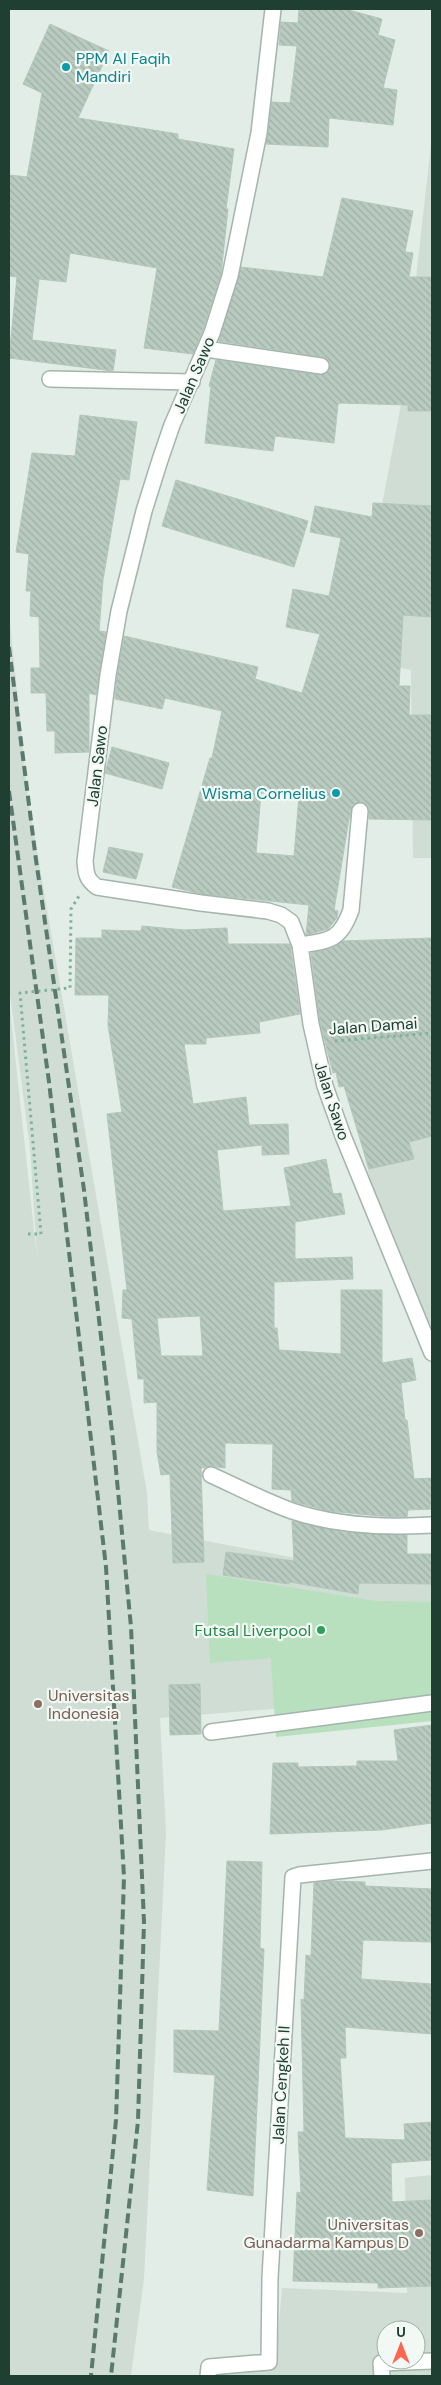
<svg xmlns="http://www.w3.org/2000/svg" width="441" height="2385" font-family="'DM Sans',sans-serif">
<defs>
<pattern id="building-back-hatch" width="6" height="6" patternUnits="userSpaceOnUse" patternTransform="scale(1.25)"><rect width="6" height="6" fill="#b9cbc1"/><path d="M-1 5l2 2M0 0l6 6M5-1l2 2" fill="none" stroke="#9fafa6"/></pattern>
</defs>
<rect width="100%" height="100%" fill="#e1ede6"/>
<path fill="#cfddd5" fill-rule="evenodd" d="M432 136V858H413L411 670 353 658 403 394Z
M9 613 28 798 147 1493 149 1530 421 1582H432V1696L160 1718 166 1833 144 2279 131 2376H9V999L37 1258 30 1148 9 986Z
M432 1110V1335L389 1256 356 1122Z
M432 2175V2376H207L206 2362 276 2358 282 2288 407 2293 405 2178ZM386 2330H416V2360H386Z"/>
<path fill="#b8dfbe" d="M206 1574 376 1601 432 1602V1721L276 1737 271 1658 210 1663Z"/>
<path fill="url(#building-back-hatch)" stroke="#b3c7bc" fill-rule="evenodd" d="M299 9H345L382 19 378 35 395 40 383 88 397 90 393 125 329 118 328 147 266 144 272 102 290 103 297 46 279 45 281 22 298 23Z
M50 24 109 51 78 118 178 134V139L234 149 226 209H228L221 274 203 330 193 354 144 348 157 268 70 253 66 282 39 279 32 340 116 350 113 371 9 358 17 277 9 276V175L27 177 42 93 23 84Z
M342 198 413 211 405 252 413 253 409 277H432V411H408V405L341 403 338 404 334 443 275 436 273 451 205 443 211 387 209 386 216 360 320 375 329 371V362L322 357 219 341 241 267 323 277Z
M80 415 137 422 129 480 120 479 103 580 99 631 106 632 96 695 89 693V752L55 753V731H47L46 693H31V668H40L39 617 30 616 31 591H26L29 554 16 552 32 453 75 456Z
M176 480 308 521 294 567 162 526Z
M373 503 432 506V617L403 615 399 686H410L409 715H432V820L369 819V808L366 804 360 802 353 805 349 819 334 910 338 911 337 918 328 929 306 935 309 905 202 894 172 887 210 758H212L222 711 165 698 162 709 115 699 117 676 124 636 258 667 255 679 302 693 320 634 286 627 293 589 329 596 341 538 310 532 315 506 372 517ZM261 793 299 796 294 856 256 853Z
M112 747 169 763 162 789 105 773Z
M109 847 143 854 136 879 103 872Z
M142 926 184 930 227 928 228 944H290L300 1014 259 1022 260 1033 206 1038V1044H184L193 1104 246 1097 249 1125 288 1124 289 1154 262 1155V1145L217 1150 223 1211 291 1206 284 1168 326 1159 333 1194 341 1193 345 1214 295 1222V1259L352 1257 353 1279 274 1282V1328H277L279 1350 341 1354V1290H382V1363L412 1358 416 1380 401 1383 405 1420H407L414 1479 432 1478V1509L408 1510 407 1517 379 1516 328 1511 295 1502 292 1501 291 1490 272 1489 273 1444 225 1443V1468L211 1466 201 1468 204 1562 173 1563 170 1474 161 1475 157 1452V1402L144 1403V1379H138L132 1319 122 1318 123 1290H127L107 1114 122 1112 108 1025 109 995H75L76 938H102V930L141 931ZM200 1316 203 1356H161L157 1318Z
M432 938V1136L409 1142 414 1159 369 1169 344 1086 339 1087 336 1072 333 1073 320 1022 311 953 330 949 343 941Z
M292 1521 342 1532 407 1535V1554H432V1584L359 1583 358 1594 290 1582 289 1584 223 1575 226 1552 294 1561Z
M200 1684 201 1734 170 1735 169 1685Z
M432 1725V1823L381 1830 270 1834 273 1763H298V1767L357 1766V1761H398L394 1730Z
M227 1861 262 1862 260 1948 264 1949 253 2196 207 2190 215 2075 174 2072V2030L219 2031Z
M331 1881 365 1882V1886L432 1889V1942L363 1940 361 1979 432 1984V2034L345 2027 346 2058H340L345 2138 405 2140 404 2124 432 2122V2160L391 2163 392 2202 432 2200V2286L378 2288V2283L293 2281 297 2192 301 2193 298 2132H304L301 1999 304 2000 306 1955 311 1956 314 1883Z"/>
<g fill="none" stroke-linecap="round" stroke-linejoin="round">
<defs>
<path id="minor" d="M273 9 259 133 230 276 212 333 172 425 160 460 144 511 119 611 108 675 85 861C86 873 86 879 97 887L201 903 268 911 281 915 291 922 300 945 311 1024 325 1086 343 1136 432 1353
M206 349 321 366
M50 379 192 382
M300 945C329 941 340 941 351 910L360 811
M211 1475C238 1487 264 1501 292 1511 337 1526 385 1528 432 1525
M211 1732 432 1703
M208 2376 209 2367 269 2362 270 2278 293 1877 299 1875 432 1861
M382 2376 381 2363 432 2361"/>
</defs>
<use href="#minor" stroke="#a3b5ad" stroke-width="18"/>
<path stroke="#7fb29c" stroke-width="3" stroke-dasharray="2.5 4" stroke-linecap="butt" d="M335 1041 432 1033
M28 1234H41L20 993 70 988 71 909 79 896"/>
<use href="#minor" stroke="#fff" stroke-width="15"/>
<path stroke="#5a7a6e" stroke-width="4" stroke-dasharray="10 5" stroke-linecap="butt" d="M9 647 36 860 84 1190 114 1449 131 1627 144 1922 138 2121 111 2376
M9 791 49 1082 106 1567 124 1877 116 2120 91 2376"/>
</g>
<g fill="#0f9aa8" stroke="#f2f9f4" stroke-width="2">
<circle cx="66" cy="67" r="5"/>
<circle cx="336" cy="793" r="5"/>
</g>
<circle fill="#2e9e5b" stroke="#f2f9f4" stroke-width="2" cx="321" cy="1630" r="5"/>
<g fill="#8d6e63" stroke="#f2f9f4" stroke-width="2">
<circle cx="38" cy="1704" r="5"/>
<circle cx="419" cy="2233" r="5"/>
</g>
<g text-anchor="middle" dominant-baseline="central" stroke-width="4.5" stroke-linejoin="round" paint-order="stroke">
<g font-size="16" fill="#0d838f" stroke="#f2f9f4" text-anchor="start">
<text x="76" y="58">PPM Al Faqih<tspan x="76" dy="18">Mandiri</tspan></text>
<text x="326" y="793" text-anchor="end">Wisma Cornelius</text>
</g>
<g font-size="16" fill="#203f33" stroke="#f2f9f4">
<text transform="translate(194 375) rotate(-67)">Jalan Sawo</text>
<text transform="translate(97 766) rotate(-83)">Jalan Sawo</text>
<text transform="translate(373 1026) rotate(-4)">Jalan Damai</text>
<text transform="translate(332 1101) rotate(72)">Jalan Sawo</text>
<text transform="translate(281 2085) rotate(-87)">Jalan Cengkeh II</text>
</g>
<g font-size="16" fill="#27864d" stroke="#f2f9f4" text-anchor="end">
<text x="311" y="1630">Futsal Liverpool</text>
</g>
<g font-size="16" fill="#785e54" stroke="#f2f9f4" text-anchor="start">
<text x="48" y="1695">Universitas<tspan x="48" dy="18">Indonesia</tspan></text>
<text x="409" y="2224" text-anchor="end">Universitas<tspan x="409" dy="18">Gunadarma Kampus D</tspan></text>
</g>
</g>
<rect width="441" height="2385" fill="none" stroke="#203f33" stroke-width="20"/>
<g transform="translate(401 2345)"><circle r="24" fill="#f2f9f4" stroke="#9eafa7"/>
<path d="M0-4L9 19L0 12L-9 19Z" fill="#fb6551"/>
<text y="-8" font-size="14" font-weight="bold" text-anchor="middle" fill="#203f33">U</text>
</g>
</svg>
